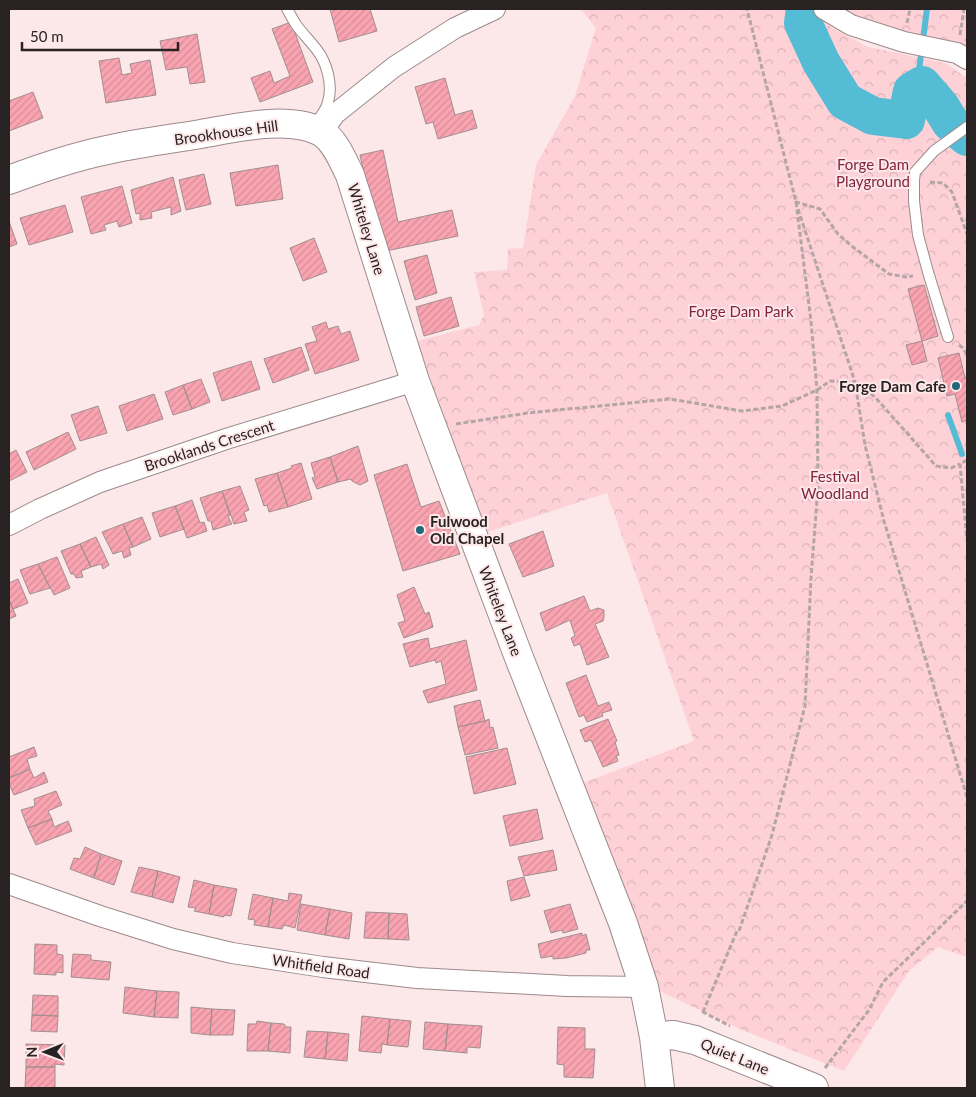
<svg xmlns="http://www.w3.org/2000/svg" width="976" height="1097" font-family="Lato,sans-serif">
<defs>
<pattern id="forest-crowns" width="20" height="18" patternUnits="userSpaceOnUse" patternTransform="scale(1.25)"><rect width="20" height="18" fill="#fed1d7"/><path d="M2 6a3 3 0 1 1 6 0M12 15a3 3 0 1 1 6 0" fill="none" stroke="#dab3b8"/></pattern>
<pattern id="building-hatch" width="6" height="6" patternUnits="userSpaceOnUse" patternTransform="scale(1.25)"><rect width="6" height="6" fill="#f9a4b0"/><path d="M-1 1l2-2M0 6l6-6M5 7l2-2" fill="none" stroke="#d58d97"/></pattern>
</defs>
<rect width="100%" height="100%" fill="#fce7e9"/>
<path fill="url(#forest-crowns)" d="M581 9H810L832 28 868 47 945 63 967 78V957L938 947 909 971 844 1071 742 1030 655 989 580 784 694 741 607 493 488 532 450 436 417 341 479 325 484 315 474 272 507 270 508 249 523 248 536 165 575 96 596 28Z
M843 9H967V49L870 28Z"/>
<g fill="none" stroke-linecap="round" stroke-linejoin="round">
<path stroke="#55bcd5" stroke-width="6" d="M922 85 919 70 927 9
M904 132 906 120
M948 415 962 454"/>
<path stroke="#55bcd5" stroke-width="38" d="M805 9 803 23 821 62 845 101 873 116 906 120 912 91 922 85 941 107 950 122 967 137"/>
</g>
<path fill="url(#building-hatch)" stroke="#a18e90" d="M330 9H370L377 31 339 42Z
M291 22 313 82 260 102 251 78 270 71 274 83 290 76 272 29Z
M197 34 205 82 190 84 187 67 166 70 160 41Z
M119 58 122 75 132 73 130 64 150 60 156 95 106 103 99 61Z
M445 78 455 115 472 110 477 128 438 139 433 122 426 124 415 87Z
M33 92 43 118 9 131V101Z
M383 150 398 222 452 210 458 236 381 252 360 155Z
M278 165 283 199 236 206 230 173Z
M204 174 211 204 186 210 179 180Z
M173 177 181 211 171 215V207L151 212 152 218 140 220V213L136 214 131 190Z
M122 186 132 223 119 227 117 221 104 225 106 230 91 234 81 197Z
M65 205 73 232 29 245 20 218Z
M9 221 17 244 9 247Z
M314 238 327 272 303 281 290 248Z
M427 255 437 293 415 300 404 261Z
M924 285 938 336 922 341 908 289Z
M451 297 459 326 424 336 416 307Z
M326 322 328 329 338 326 341 334 350 331 359 360 315 374 305 344 317 341 312 327Z
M922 341 927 361 912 365 906 345Z
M301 347 309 370 273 383 264 359Z
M959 353 965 378H967V420L962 422 955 394 947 396 938 358Z
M251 361 260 389 222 401 213 373Z
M201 379 210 402 192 409 183 385Z
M183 385 192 409 173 415 165 392Z
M154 394 163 419 127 431 119 406Z
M98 406 107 433 80 441 71 415Z
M68 432 76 449 34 470 26 452Z
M358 446 368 481 360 485 352 481 351 479 338 482 330 457Z
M16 450 27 472 9 481V454Z
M330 457 338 482 317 489 312 478 315 477 311 463Z
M301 463 312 499 288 507 277 473 292 468 291 466Z
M407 464 421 507 439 501 460 554 403 571 374 475Z
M277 473 288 507 269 512 267 505 264 506 255 479Z
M240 486 249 510 244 512 247 521 234 524 222 491Z
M222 491 230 515 228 516 232 524 213 530 211 521H208L200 498Z
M192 500 200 523 204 522 207 531 187 538 175 506Z
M175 506 184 529 160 537 152 513Z
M142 517 151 539 133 547 123 524Z
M123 524 133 547 129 548 131 555 124 558 122 551 113 554 102 532Z
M543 531 554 566 523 577 509 544Z
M96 537 109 565 103 569 101 564 91 567 80 544Z
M80 544 91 567 81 571 83 577 76 578 74 574H71L61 551Z
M57 557 70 588 54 595 38 564Z
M38 564 50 588 30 594 20 570Z
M18 579 28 603 13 609 9 600V583Z
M414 587 425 614 429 612 433 627 404 638 398 623 405 621 397 595Z
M584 596 590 611 598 608 604 610V617L603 621 595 624 609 657 587 665 580 644 574 646 571 638 575 636 570 620 546 631 540 613Z
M9 600 16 616 9 619Z
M428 638 430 649 466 640 477 690 428 703 423 691 446 684 441 661 436 663 435 660 410 667 403 644Z
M586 675 598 706 609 702 612 710 602 713 603 716 587 722 584 715 579 717 566 683Z
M480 700 485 721 458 727 454 706Z
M489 719 490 728 493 727 498 748 465 755 458 727 485 721Z
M608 719 617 741 615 742 619 755 616 756 618 761 603 767 591 740 585 742 580 730Z
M34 747 37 756 27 759 30 769 9 778V757Z
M507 748 516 784 474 794 466 757Z
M30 769 34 778 44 772 48 782 14 795 9 784V778Z
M56 791 62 805 48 811 52 819 28 828 21 810 35 806 34 799Z
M537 809 543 839 510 846 503 816Z
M52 819 54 827 68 821 72 831 36 845 28 828Z
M85 847 101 854 94 878 70 869 74 858 80 859Z
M553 850 557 870 524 876 518 857Z
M101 854 122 861 114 885 94 878Z
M139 867 158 871 152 897 131 892Z
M158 871 180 877 173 903 152 897Z
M524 877 530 896 511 901 507 881Z
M194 880 214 885 209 914 194 911 196 908 188 907Z
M214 885 237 889 231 916 224 915V917L209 914Z
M289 893 302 895 295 928 284 925 282 929 268 927 273 898 288 901Z
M253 894 273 898 268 927 254 925 255 920 248 919Z
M301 904 330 909 325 935 297 930Z
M570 904 578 929 563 933 562 930 551 933 544 911Z
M330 909 352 913 349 939 325 935Z
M366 912 389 913 388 939 364 938Z
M389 913 407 914 409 940 388 939Z
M582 933V936L586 934 590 950H586V953L566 958 553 959V956L541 958 538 944Z
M35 944 57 945V954L63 955V973L56 972V975L34 974Z
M73 954 91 955V960L111 962 109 980 71 977Z
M125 987 157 991 154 1017 123 1013Z
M157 991 179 992 178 1018 154 1017Z
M33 995 58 996V1016L32 1015Z
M191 1007 212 1009 210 1035 191 1033Z
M212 1009 235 1010 233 1035H210Z
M32 1015 58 1016 57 1032 31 1031Z
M362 1016 390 1019 387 1045 382 1044 381 1053 359 1051Z
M390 1019 411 1021 408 1047 387 1045Z
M257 1021 271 1023 268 1051H247L248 1024H256Z
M425 1022 448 1024 445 1051 423 1049Z
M271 1023 284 1024 286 1027H291L290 1053 268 1051Z
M448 1024 482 1026 480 1048 467 1047V1053L445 1051Z
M558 1027 585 1028V1049H595L593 1078 564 1077V1065L557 1064Z
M307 1031 328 1032 325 1059 304 1057Z
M328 1032 349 1034 347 1061 325 1059Z
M26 1044 65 1045 64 1065 55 1064V1067H26Z
M26 1067H55V1088H25Z"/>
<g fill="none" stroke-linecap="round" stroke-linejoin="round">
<defs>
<path id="lane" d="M287 9C290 14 293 20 297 26 303 34 310 41 317 50 327 63 333 85 328 102 326 111 318 120 312 128
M948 337 928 272 918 235 914 201V180L915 172 934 151 967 127"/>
<path id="street" d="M824 9 851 25 904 42 957 53 967 59
M322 132 335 114 394 67 455 28 495 9
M9 525 40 509 100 482 226 439 415 381
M9 884 100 916 173 939 232 953 323 967 417 978 567 986 644 987"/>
<path id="secondary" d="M9 180C41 168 73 157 107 150 138 143 170 139 201 134 235 128 289 115 321 132 335 140 343 161 350 175L415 381 518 655 623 923 644 987 654 1037 660 1088
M654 1037 673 1035 695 1040 814 1088"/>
</defs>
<use href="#lane" stroke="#9d8a8c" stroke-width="12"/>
<use href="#street" stroke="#9d8a8c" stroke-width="22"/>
<use href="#secondary" stroke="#9d8a8c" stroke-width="30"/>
<path stroke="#b5a5a6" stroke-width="3" stroke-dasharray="5 2.5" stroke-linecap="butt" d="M907 23 910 9
M960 35 964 9
M930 182 943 183 952 192 967 234
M796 203V202L820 209 838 234 853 247 889 274 906 277 913 276
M798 209 855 382 865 445 884 521 967 797
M959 345 963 348 967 355
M456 424 528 413 670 399 742 411 782 406 817 390 830 381 855 382 875 397 936 466 951 468 960 464
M967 460 960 464 967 540
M703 1012 737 931H739L772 835 805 706 811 578 818 487 817 390 811 321 796 202 747 9
M703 1013V1012L730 1026
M825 1068 869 1010 883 982 967 901"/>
<use href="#lane" stroke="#fff" stroke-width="10"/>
<use href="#street" stroke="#fff" stroke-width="20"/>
<use href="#secondary" stroke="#fff" stroke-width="28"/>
</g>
<g fill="#216777" stroke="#fce7e9" stroke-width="2">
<circle cx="956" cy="386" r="5"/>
<circle cx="420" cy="530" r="5"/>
</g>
<g text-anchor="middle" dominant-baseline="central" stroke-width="4" stroke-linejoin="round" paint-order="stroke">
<g font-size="15" fill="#292222" stroke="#fce7e9">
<text transform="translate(226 132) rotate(-8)">Brookhouse Hill</text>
<text transform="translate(367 229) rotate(73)">Whiteley Lane</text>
<text transform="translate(209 445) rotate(-18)">Brooklands Crescent</text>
<text transform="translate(501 611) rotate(69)">Whiteley Lane</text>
<text transform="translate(321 966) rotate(8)">Whitfield Road</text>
<text transform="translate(735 1056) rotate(22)">Quiet Lane</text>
</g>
<g font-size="15" fill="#84243c" stroke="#fce7e9">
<text x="873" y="164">Forge Dam<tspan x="873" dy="17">Playground</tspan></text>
<text x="741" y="311">Forge Dam Park</text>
<text x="835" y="476">Festival<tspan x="835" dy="17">Woodland</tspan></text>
</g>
<g font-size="15" font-weight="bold" fill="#292222" stroke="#fce7e9" text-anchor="end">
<text x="946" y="386">Forge Dam Cafe</text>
<text x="430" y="521" text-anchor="start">Fulwood<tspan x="430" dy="17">Old Chapel</tspan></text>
</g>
</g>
<rect width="976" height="1097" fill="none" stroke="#292222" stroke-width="20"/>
<g transform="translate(45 1052) rotate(269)" stroke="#fce7e9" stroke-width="4" paint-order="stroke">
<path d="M0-4L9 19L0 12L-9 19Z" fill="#292222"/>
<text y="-8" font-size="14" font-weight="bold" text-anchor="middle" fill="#292222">N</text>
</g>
<path d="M22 42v8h156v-8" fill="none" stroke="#292222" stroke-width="2.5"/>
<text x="30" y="42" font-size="15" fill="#292222" stroke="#fce7e9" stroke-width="4" paint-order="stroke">50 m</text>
</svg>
